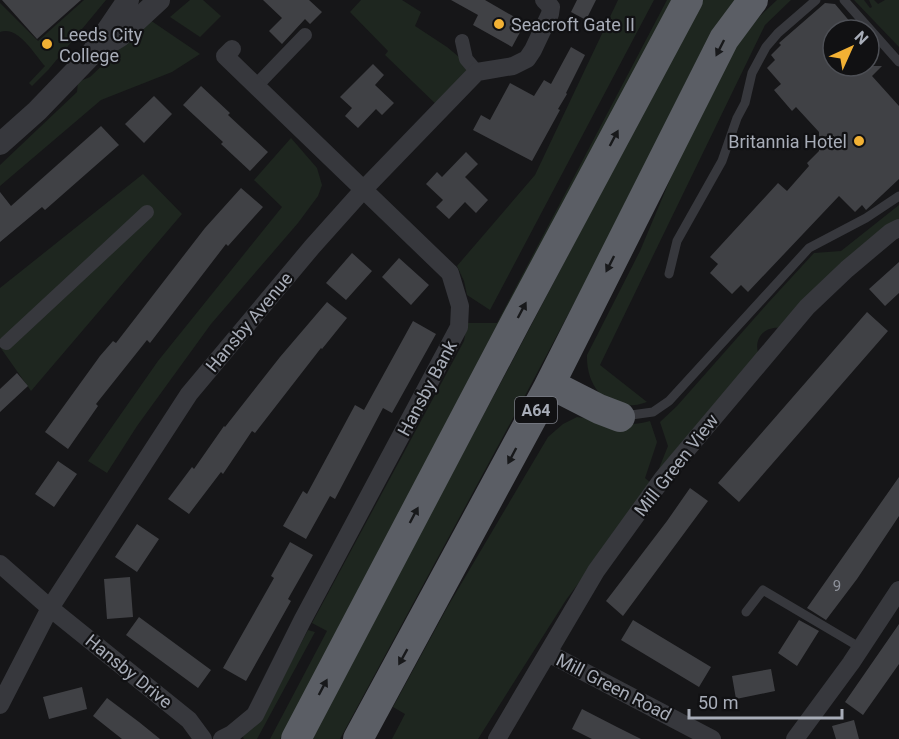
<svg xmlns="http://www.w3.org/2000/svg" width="899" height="739" font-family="Roboto,sans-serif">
<rect width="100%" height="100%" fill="#161618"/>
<path fill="#1e261f" d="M84 0H106L49 69 32 86 29 83 45 66C34 54 18 25 0 32V3L38 41Z
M190 0H203L221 16 200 37 170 17Z
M361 0H402L421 12 415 26 447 47 477 72 441 109 385 55 388 51 350 12Z
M618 0H654L490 310 467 295 464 281 457 266 535 175Z
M667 0H673L282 736 280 739H270L327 631 312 623 464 341 467 323H497Z
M702 0H741L716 36 519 407 340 739H309L514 358Z
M777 0H791L765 25 600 365 647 402C612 415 586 391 587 355L640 251 690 132 738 43 760 16Z
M854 0H864L870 8 872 7 869 0H874L878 4 885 0H899V47Z
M150 20 200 54 172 72 101 100 0 186V165L77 92 78 82 90 77Z
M291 138 317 168 322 185 318 196 298 223 211 324 137 426 107 473 88 461 158 361 282 207 254 180Z
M143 174 182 214 31 391 0 347V288Z
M899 205V220L781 328C765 326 754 337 758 353L658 471 668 446 660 422 677 406 768 303 814 253 841 251Z
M577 417C604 420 622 429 650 421L657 442 645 478 652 484 566 600 478 739H392L405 714 393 707 448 606 548 437 563 424Z
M308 630 315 632 257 739H244L242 736 262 717Z"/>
<path fill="#404145" d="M2 0H81L37 39Z
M263 0H309L322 12 310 24 305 19 282 44 269 31 282 18Z
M451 0H485L525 23 512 47 473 25 478 15Z
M577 0H596L586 20 571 12Z
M825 3 835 4 857 30H833V66H882L872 76 899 106V179L866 210 862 205 855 212 839 196 748 292 741 285 732 294 710 273 718 264 710 257 778 183 787 191 809 166 807 163 819 151V132L796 107 792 111 774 90 781 84 767 68 775 60 771 55 781 45 779 43Z
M571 47 585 55 566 93 567 94 558 109 560 110 532 161 473 130 481 115 490 120 510 83 534 96 544 80 551 84Z
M373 64 384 75 375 85 394 103 382 115 376 109 358 128 345 116 352 108 340 97Z
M201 86 230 113 228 115 268 152 250 171 221 144 223 142 183 105Z
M154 96 172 114 144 143 125 124Z
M101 126 119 145 45 210 42 207 0 242V192L11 206Z
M466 152 478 164 465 177 488 200 476 213 465 202 449 219 436 207 443 200 426 184 437 172 442 177Z
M241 188 263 207 228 246 226 244 150 343 147 340 96 404 98 406 68 449 45 432 100 356 113 341 116 343 205 228Z
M352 253 372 271 346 300 326 283Z
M399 258 429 285 411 305 382 277Z
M899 262V293L885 306 869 289Z
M327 302 347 318 322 349 321 348 255 433 252 431 223 474 221 472 189 514 168 499 192 467 194 469 224 426 225 427 280 357Z
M867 312 888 331 739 502 718 483Z
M413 321 436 334 392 413 383 408 335 499 330 496 306 539 283 526 303 491 307 494 355 405 364 410Z
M17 373 28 386 0 412V389Z
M58 461 77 474 54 507 35 494Z
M899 477V516L857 579 826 620 807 608Z
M690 488 708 501 623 616 606 601 667 521Z
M137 524 159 539 137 572 115 557Z
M290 542 313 555 288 599 291 601 246 681 223 668 274 578 271 576Z
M130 577 133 617 107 619 104 579Z
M139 617 211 670 198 688 126 635Z
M633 620 711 667 699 687 621 640Z
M799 620 819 631 797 666 778 653Z
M899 624V664L863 715 845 702Z
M771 669 775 691 736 699 732 676Z
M82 687 87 709 49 719 43 697Z
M107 698 139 722 160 739H122L93 716Z
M582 709 617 727 641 739H592L572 729Z
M854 720 859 739H836L832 726Z"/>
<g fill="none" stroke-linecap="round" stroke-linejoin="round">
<path stroke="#37383d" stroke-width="9" d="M844 0 899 62
M669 274 677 241 722 161 737 118 745 103 752 73 766 47 778 33 816 0
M624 416 653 412 669 401 809 248 866 218 899 196
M746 612 763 590 861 648"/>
<path stroke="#37383d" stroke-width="14" d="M462 41 466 59 477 72
M256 86 305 35
M6 343 147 212"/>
<path stroke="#37383d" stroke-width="18" d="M0 564 50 608 189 720 203 739
M548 653 712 739
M0 705 50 608 189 394 312 247 363 190 477 72 513 66 527 59 533 50 550 14 551 7 544 0
M222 739 232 734 255 715 302 621 459 327 460 306 450 273 225 56 232 49
M497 739 596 571 663 478 807 307 847 269 891 232 899 228
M795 739 851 663 899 590"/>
<path stroke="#37383d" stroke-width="22" d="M98 50 120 36 159 0
M0 144 37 111 90 56 128 0"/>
<path stroke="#5b5e65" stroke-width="30" d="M550 384 599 409 620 417
M296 739 516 321 688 0
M358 739 547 390 724 39 753 0"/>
</g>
<defs><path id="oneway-solid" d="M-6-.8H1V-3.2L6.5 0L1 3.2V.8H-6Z" transform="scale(1.5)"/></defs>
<g fill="#18191b">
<use href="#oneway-solid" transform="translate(720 48) rotate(117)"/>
<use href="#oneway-solid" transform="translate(614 138) rotate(-62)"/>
<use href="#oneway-solid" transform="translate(610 264) rotate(117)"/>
<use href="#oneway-solid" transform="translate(522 310) rotate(-62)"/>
<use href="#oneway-solid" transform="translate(512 456) rotate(118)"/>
<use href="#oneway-solid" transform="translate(414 515) rotate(-62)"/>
<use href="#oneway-solid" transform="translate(403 657) rotate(119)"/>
<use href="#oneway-solid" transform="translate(323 687) rotate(-62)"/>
</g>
<g fill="#f2b134" stroke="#111113" stroke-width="2">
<circle cx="499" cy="24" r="6"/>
<circle cx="47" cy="44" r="6"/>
<circle cx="859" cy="141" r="6"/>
</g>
<g text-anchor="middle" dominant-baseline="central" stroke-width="4.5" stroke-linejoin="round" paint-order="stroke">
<g font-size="15" fill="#8e929b">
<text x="837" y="586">9</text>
</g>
<rect fill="#111113" stroke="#7b7e86" stroke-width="1.5" x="515" y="397" width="42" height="26" rx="4.5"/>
<g font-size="16" font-weight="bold" fill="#a8adb8">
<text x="536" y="410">A64</text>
</g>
<g font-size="18" fill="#a8adb8" stroke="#111113" text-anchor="start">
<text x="511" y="24">Seacroft Gate II</text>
<text x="59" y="34">Leeds City<tspan x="59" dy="21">College</tspan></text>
<text x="847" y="141" text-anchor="end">Britannia Hotel</text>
</g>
<g font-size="18" fill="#a8adb8" stroke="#111113">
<text transform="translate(249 322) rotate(-50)">Hansby Avenue</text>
<text transform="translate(427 388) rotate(-62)">Hansby Bank</text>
<text transform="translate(676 465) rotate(-52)">Mill Green View</text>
<text transform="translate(129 671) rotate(39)">Hansby Drive</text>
<text transform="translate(614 687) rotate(27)">Mill Green Road</text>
</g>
</g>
<g transform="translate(851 48) rotate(45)"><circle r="28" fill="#111113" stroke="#4d4f55" stroke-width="1.5"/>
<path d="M0-4.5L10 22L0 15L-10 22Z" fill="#f2b134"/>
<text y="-9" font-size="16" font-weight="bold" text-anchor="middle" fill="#a8adb8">N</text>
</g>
<path d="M689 709v9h153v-9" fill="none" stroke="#a8adb8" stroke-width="3"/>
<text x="698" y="709" font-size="18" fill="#a8adb8" stroke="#111113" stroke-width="4.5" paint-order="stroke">50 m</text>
</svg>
